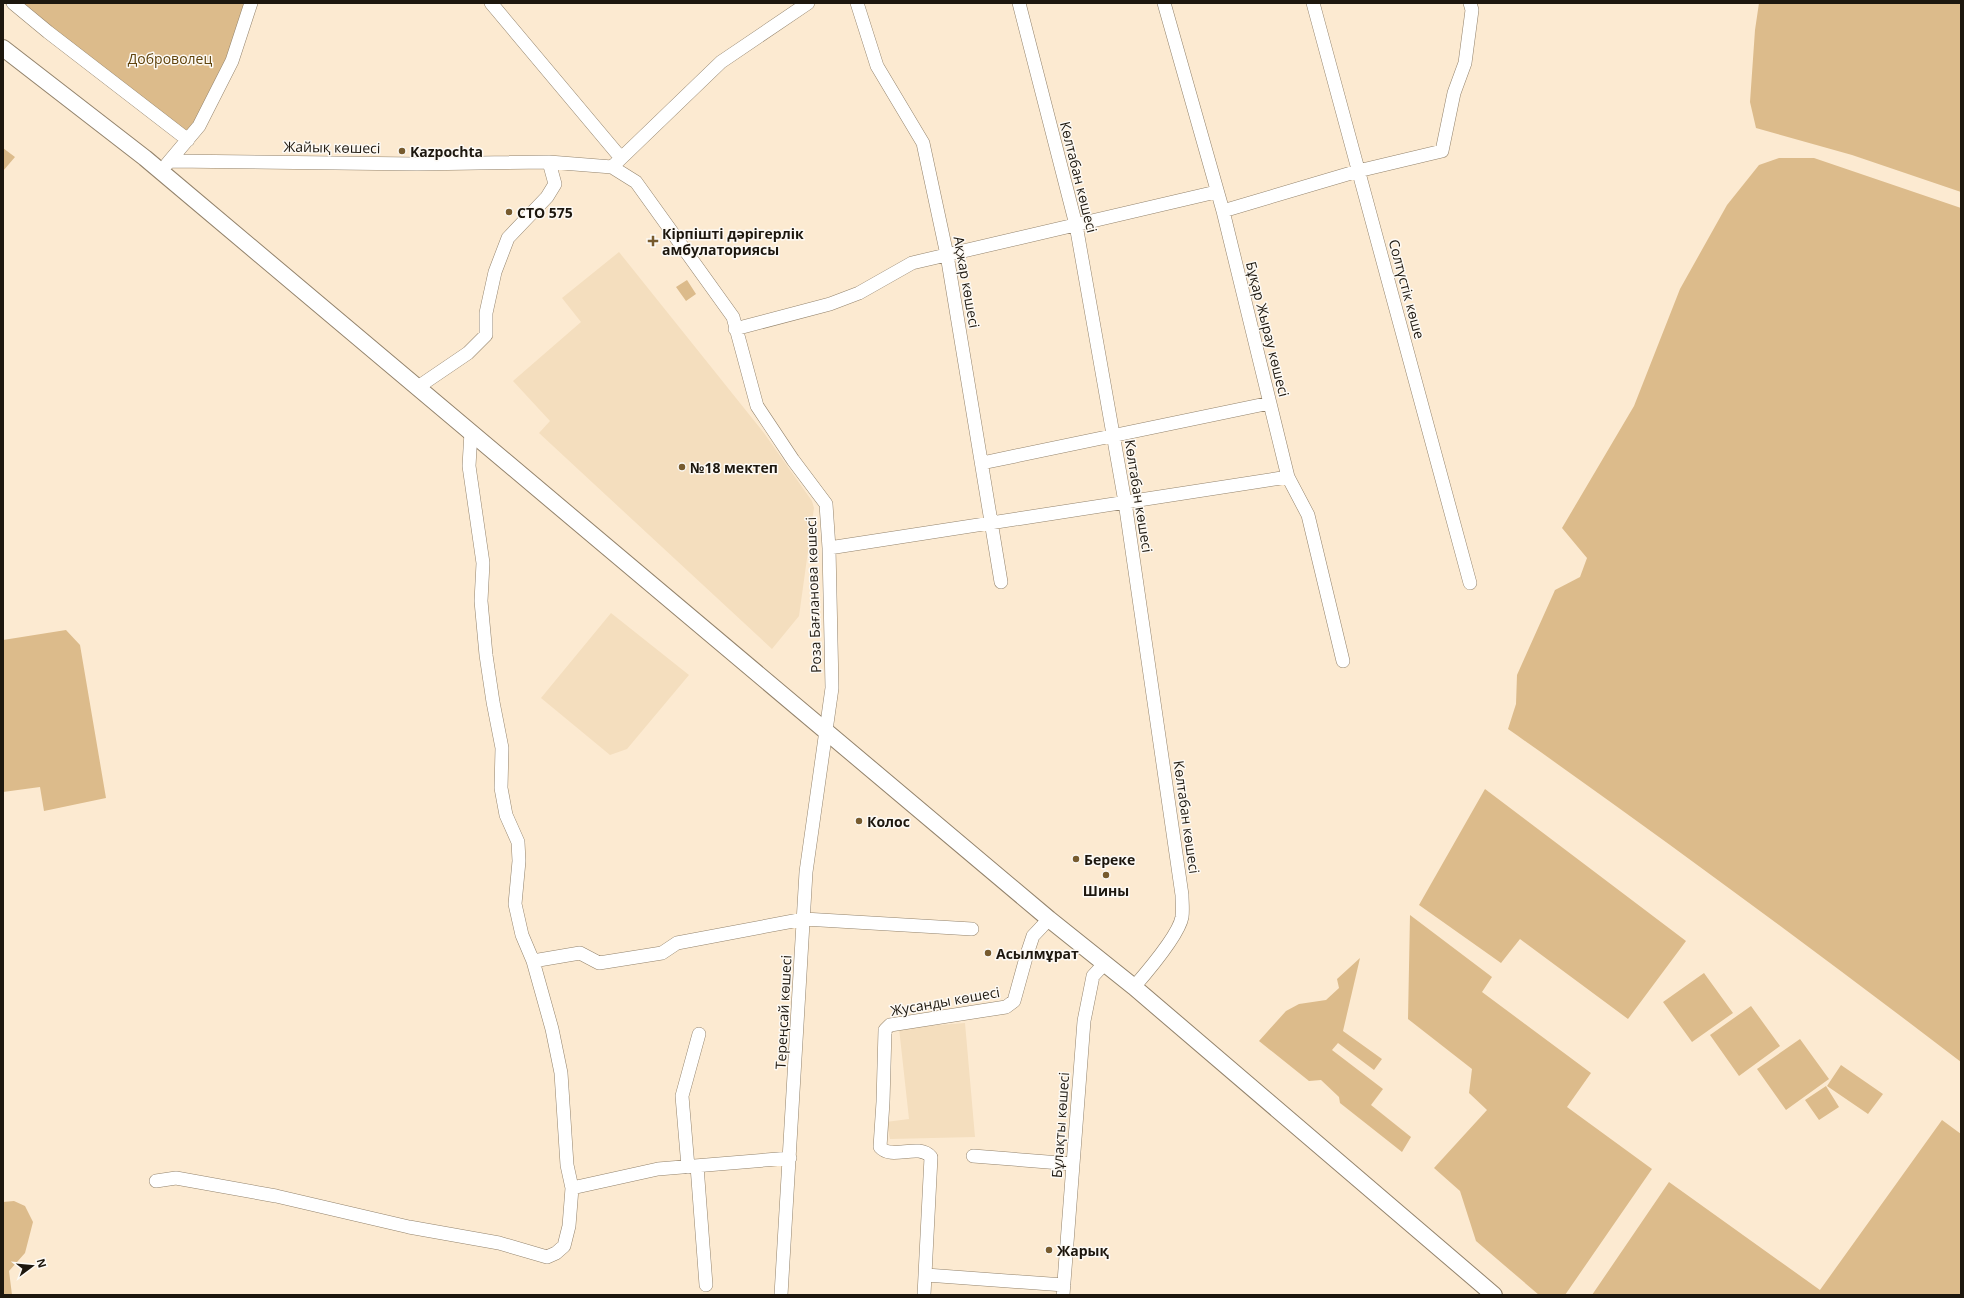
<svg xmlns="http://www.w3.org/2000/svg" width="1964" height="1298" font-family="'Open Sans',sans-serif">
<rect width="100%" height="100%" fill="#fcead1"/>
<path fill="#f4debe" d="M619 252 764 433 812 501 814 508 799 616 772 649 539 433 550 421 513 381 581 322 562 298Z
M611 613 689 675 627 749 610 755 541 698Z
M965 1023 975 1137 890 1139 886 1122 909 1119 899 1028Z"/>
<path fill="#dcbb8b" d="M4 3H251L217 91 188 140Z
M1759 3H1961V192L1852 155 1756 128 1750 102 1755 30Z
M3 148 15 157 3 171Z
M1779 158H1814L1961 208V1062C1812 948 1661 837 1508 729L1516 704 1517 675 1555 590 1580 577 1587 558 1562 528 1634 406 1680 289 1727 205 1759 165Z
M687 280 696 294 686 301 676 287Z
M66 630 80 645 106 798 44 811 40 787 3 792V640Z
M1485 789 1686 941 1628 1019 1520 939 1501 963 1419 905Z
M1410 915 1492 977 1482 992 1591 1073 1567 1107 1652 1169 1565 1295H1539L1476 1241 1460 1191 1434 1168 1487 1110 1469 1093 1472 1069 1408 1019Z
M1360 958 1343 1031 1382 1059 1374 1070 1338 1043 1332 1050 1383 1089 1371 1105 1411 1137 1402 1152 1340 1103 1339 1097 1321 1080 1309 1081 1259 1041 1286 1011 1299 1004 1326 1000 1339 988 1337 979Z
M1704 973 1733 1013 1692 1042 1663 1002Z
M1751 1006 1780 1046 1739 1076 1710 1035Z
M1800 1039 1829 1079 1786 1110 1757 1069Z
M1841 1065 1883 1094 1868 1114 1827 1086Z
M1826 1086 1839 1107 1819 1120 1805 1100Z
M1942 1120 1961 1134V1295H1592L1669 1182 1820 1290Z
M14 1201 25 1206 33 1222 25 1253 9 1271 12 1295H3V1202Z"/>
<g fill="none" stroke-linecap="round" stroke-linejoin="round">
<defs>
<path id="minor" d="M13 3 48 32 188 140
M491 3 621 158
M857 3 877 66 923 143 947 255 1001 582
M1019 3 1076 225 1125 502 1182 895C1182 902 1183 910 1182 917 1179 935 1147 972 1134 987
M1164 3 1223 211 1288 477 1308 515 1343 661
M1313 3 1470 583
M171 161 417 164 549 162 612 167 636 182 733 317 757 406 793 460 826 504 829 548 832 688 806 872 781 1295
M167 164 199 126 232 61 251 3
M612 167 721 62 808 3
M1223 211 1358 171 1442 151 1454 93 1465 63 1472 10 1470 3
M735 329 830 304 859 293 912 263 1216 192
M418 387 468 353 486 335V313L495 272 508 238 547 197 555 184 549 162
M471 432 469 466 483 563 481 601 486 655 493 702 502 748 501 788 506 815 518 842 519 861 515 904 522 935 533 961 580 953 599 963 662 953 677 943 804 919 972 929
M982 463 1270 403
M829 548 1288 477
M973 1156 1073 1164
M697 1166 706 1285
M688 1167 682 1096 699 1034
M156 1181 176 1178 276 1196 409 1227 499 1243 547 1257 556 1253 564 1246 569 1226 572 1188 567 1165 561 1073 552 1029 533 961
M572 1188 658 1169 790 1158
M926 1275 1064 1285
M924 1295 931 1157C918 1142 892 1161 880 1147L883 1102 885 1030 890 1025 1006 1007 1014 1001 1027 954 1033 936 1049 919
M1063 1295 1084 1021 1093 976 1105 963"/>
<path id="major" d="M3 48 145 158 1049 919 1134 987 1494 1295"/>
</defs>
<use href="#minor" stroke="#93836c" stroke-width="14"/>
<use href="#major" stroke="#93836c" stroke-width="18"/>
<use href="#minor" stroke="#fff" stroke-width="13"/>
<use href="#major" stroke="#fff" stroke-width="16"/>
</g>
<g fill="#775b2e" stroke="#fdfaf5" stroke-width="1.5">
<circle cx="402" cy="151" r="4"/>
<circle cx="509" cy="212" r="4"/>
<path d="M651 235h4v4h4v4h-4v4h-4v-4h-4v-4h4z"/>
<circle cx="682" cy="467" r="4"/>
<circle cx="859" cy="821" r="4"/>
<circle cx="1076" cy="859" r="4"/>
<circle cx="1106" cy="875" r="4"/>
<circle cx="988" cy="953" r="4"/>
<circle cx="1049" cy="1250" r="4"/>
</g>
<g text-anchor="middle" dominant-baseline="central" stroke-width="3" stroke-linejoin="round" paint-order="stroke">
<g font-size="14" fill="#5f420b" stroke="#fdfaf5">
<text x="170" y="58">Доброволец</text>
</g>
<g font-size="14" fill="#1d170e" stroke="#fdfaf5">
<text transform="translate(332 147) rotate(1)">Жайық көшесі</text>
<text transform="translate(1079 177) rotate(76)">Көлтабан көшесі</text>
<text transform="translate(967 282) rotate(80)">Ақжар көшесі</text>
<text transform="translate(1407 289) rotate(75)">Солтүстік көше</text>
<text transform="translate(1268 329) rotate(76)">Бұқар Жырау көшесі</text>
<text transform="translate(1139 496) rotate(81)">Көлтабан көшесі</text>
<text transform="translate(813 595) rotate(-92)">Роза Бағланова көшесі</text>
<text transform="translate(1187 817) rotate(82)">Көлтабан көшесі</text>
<text transform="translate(945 1001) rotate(-10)">Жусанды көшесі</text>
<text transform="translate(783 1012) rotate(-87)">Тереңсай көшесі</text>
<text transform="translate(1060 1125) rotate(-86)">Бұлақты көшесі</text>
</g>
<g font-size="14" font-weight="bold" fill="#1d170e" stroke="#fdfaf5" text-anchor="start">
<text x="410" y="151">Kazpochta</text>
<text x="517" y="212">СТО 575</text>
<text x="662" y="233">Кірпішті дәрігерлік<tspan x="662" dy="16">амбулаториясы</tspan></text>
<text x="690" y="467">№18 мектеп</text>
<text x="867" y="821">Колос</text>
<text x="1084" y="859">Береке</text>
<text x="1106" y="890" text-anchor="middle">Шины</text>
<text x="996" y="953">Асылмұрат</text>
<text x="1057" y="1250">Жарық</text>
</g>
</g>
<rect width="1964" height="1298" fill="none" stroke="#1d170e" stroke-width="8"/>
<g transform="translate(32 1266) rotate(74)" stroke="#fdfaf5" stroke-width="3" paint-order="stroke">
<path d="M0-3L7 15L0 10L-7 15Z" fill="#1d170e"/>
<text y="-6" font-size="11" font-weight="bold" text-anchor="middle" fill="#1d170e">N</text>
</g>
</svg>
